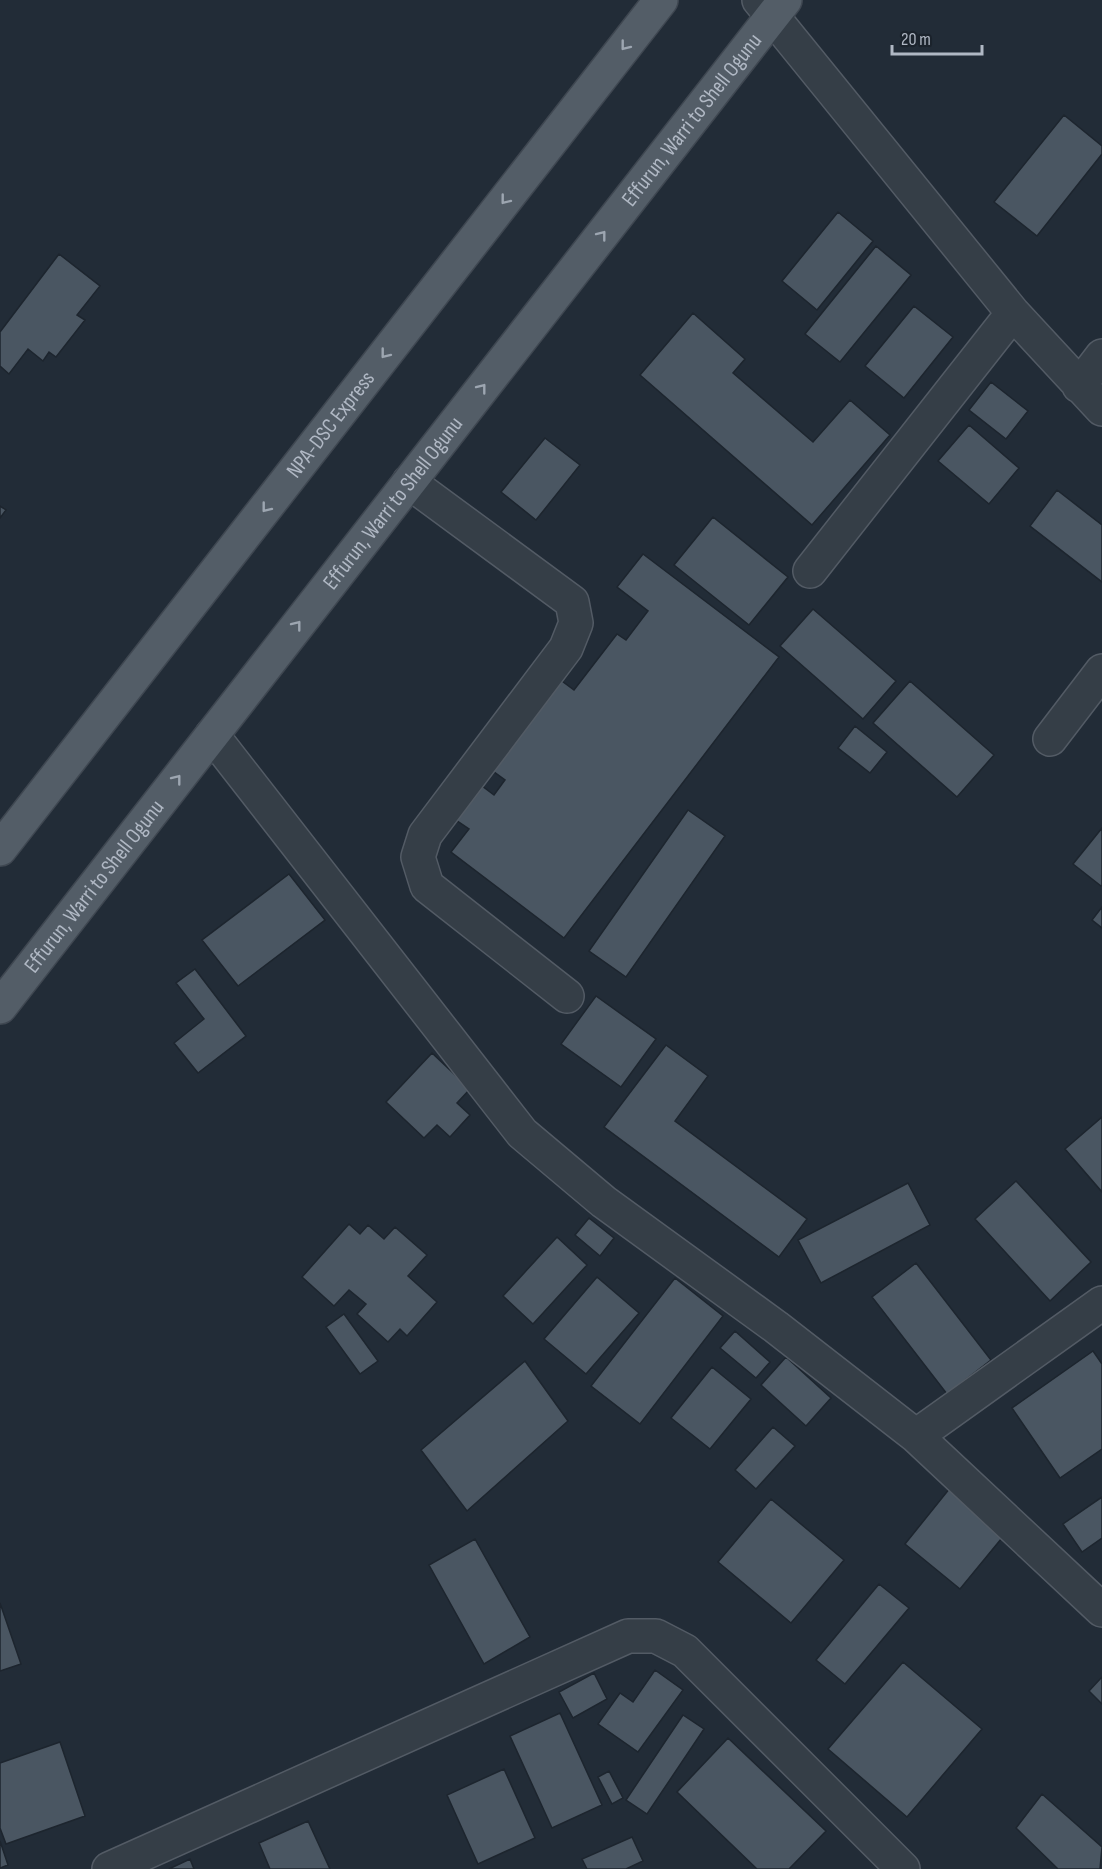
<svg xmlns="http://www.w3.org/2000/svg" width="1102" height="1869" font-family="'Sofia Sans Condensed',sans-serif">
<rect width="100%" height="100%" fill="#222c37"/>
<path fill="#4a5662" stroke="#1d252e" stroke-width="1.5" d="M1064 115 1102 146V154L1037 236 994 202Z
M838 212 873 241 817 310 782 281Z
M876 246 911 275 840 362 805 334Z
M59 254 100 286 77 315 85 320 56 357 49 352 43 361 28 349 9 374 0 366V332Z
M914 306 953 337 904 398 865 366Z
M693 313 745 359 733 373 813 442 850 400 890 435 812 525 640 375Z
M991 382 1028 411 1006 439 969 410Z
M969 425 1019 468 989 504 938 461Z
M545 438 580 465 536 520 501 492Z
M1057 490 1102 525V582L1030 526Z
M0 506 6 510 0 518Z
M713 517 788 577 749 625 674 565Z
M643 554 779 657 564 938 451 852 469 829 447 814 474 780 494 795 505 780 486 766 555 676 574 690 617 634 626 640 648 611 617 587Z
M813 609 896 681 863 719 780 646Z
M910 681 994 755 957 797 873 723Z
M855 726 887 752 870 773 838 748Z
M688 810 725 836 626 977 589 951Z
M1102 828V885L1101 886 1073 864Z
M289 874 325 920 238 986 202 940Z
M1102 907V928L1092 920Z
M195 969 246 1036 198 1073 174 1043 204 1019 176 983Z
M596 996 656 1039 621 1087 561 1044Z
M666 1045 708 1076 675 1121 807 1219 779 1257 604 1127Z
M432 1053 470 1089 457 1103 470 1115 450 1137 437 1125 424 1138 386 1102Z
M1102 1117V1192L1065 1149Z
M1016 1181 1091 1262 1050 1301 975 1219Z
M908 1183 930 1225 821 1283 798 1240Z
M589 1218 614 1238 600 1256 575 1235Z
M349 1224 360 1234 368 1225 384 1239 395 1227 427 1255 408 1276 437 1302 407 1336 400 1329 388 1342 357 1314 366 1304 349 1290 334 1306 302 1277Z
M557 1237 587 1265 533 1324 503 1296Z
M916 1263 991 1360 947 1394 872 1297Z
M597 1277 639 1313 586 1374 544 1339Z
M675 1278 723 1316 640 1424 591 1386Z
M344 1314 378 1361 360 1374 326 1327Z
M735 1331 770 1362 756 1378 720 1348Z
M1093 1351 1102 1364V1449L1060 1478 1012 1408Z
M786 1357 831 1398 806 1426 761 1385Z
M525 1361 568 1421 467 1511 421 1450Z
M712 1367 751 1399 710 1449 671 1418Z
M773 1427 795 1446 756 1489 735 1470Z
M950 1488 1006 1533 960 1589 905 1544Z
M1102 1497V1538L1082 1552 1063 1524Z
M771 1499 844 1560 791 1623 718 1562Z
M475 1539 530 1637 484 1664 429 1565Z
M879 1584 909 1608 845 1684 816 1660Z
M0 1603 21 1664 0 1671Z
M903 1662 982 1729 907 1817 828 1749Z
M655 1670 683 1690 638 1752 598 1724 620 1693 633 1702Z
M594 1673 607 1699 573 1718 559 1692Z
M1102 1677V1704L1089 1691Z
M560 1713 602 1805 552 1828 510 1736Z
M683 1715 704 1729 647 1814 626 1800Z
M728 1738 826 1831 789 1869H757L677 1792Z
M60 1742 85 1816 6 1844 0 1828V1763Z
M504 1769 535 1838 478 1864 447 1795Z
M609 1771 623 1798 612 1804 598 1777Z
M1042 1794 1102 1847 1100 1869H1058L1016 1828Z
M308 1821 330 1869H270L259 1843Z
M632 1837 643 1861 626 1869H587L582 1859Z
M0 1841 8 1865 0 1868Z
M190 1859 194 1869H169Z"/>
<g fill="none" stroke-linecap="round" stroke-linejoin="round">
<defs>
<path id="minor" d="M759 0 1013 313 1102 409
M1079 386 1102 356
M409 482 572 602 576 623 566 648 425 835 418 857 427 886 567 996
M810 571 1013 313
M212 735 522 1133 604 1202 776 1327 916 1436 1102 1610
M1050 739 1102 671
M916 1436 1102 1303
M109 1869 628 1636H656L685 1651 903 1869"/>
<g id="major">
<path id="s1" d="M0 849 661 0"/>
<path id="s2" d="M0 1007 785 0"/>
</g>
</defs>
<use href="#minor" stroke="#535b65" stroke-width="36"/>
<use href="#major" stroke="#3f4751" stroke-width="36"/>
<use href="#minor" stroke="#353e47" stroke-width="33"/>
<use href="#major" stroke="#535d67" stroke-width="33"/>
</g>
<defs><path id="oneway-chevron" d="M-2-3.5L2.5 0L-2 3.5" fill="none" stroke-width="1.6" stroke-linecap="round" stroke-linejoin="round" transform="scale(1.5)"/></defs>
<g stroke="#9da6b1">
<use href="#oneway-chevron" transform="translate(625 46) rotate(128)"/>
<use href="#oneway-chevron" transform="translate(505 200) rotate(128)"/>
<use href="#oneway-chevron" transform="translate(602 235) rotate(-52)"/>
<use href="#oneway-chevron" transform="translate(385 354) rotate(128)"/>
<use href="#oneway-chevron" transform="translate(482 388) rotate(-52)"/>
<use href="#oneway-chevron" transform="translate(266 508) rotate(128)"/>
<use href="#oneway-chevron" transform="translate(297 625) rotate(-52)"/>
<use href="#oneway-chevron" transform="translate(177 779) rotate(-52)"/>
</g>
<g text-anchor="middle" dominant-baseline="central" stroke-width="5" stroke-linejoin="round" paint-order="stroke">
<g font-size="22" fill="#b0b8c4" stroke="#1b232c">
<text stroke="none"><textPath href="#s2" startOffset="1125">Effurun, Warri to Shell Ogunu</textPath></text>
<text stroke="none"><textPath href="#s1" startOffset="538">NPA-DSC Express</textPath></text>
<text stroke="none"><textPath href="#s2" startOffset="639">Effurun, Warri to Shell Ogunu</textPath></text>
<text stroke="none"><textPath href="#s2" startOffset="153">Effurun, Warri to Shell Ogunu</textPath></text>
</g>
</g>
<path d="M892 45v9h90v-9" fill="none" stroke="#b0b8c4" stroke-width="3"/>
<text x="901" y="45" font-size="18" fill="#b0b8c4" stroke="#1b232c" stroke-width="4.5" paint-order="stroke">20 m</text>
</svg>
